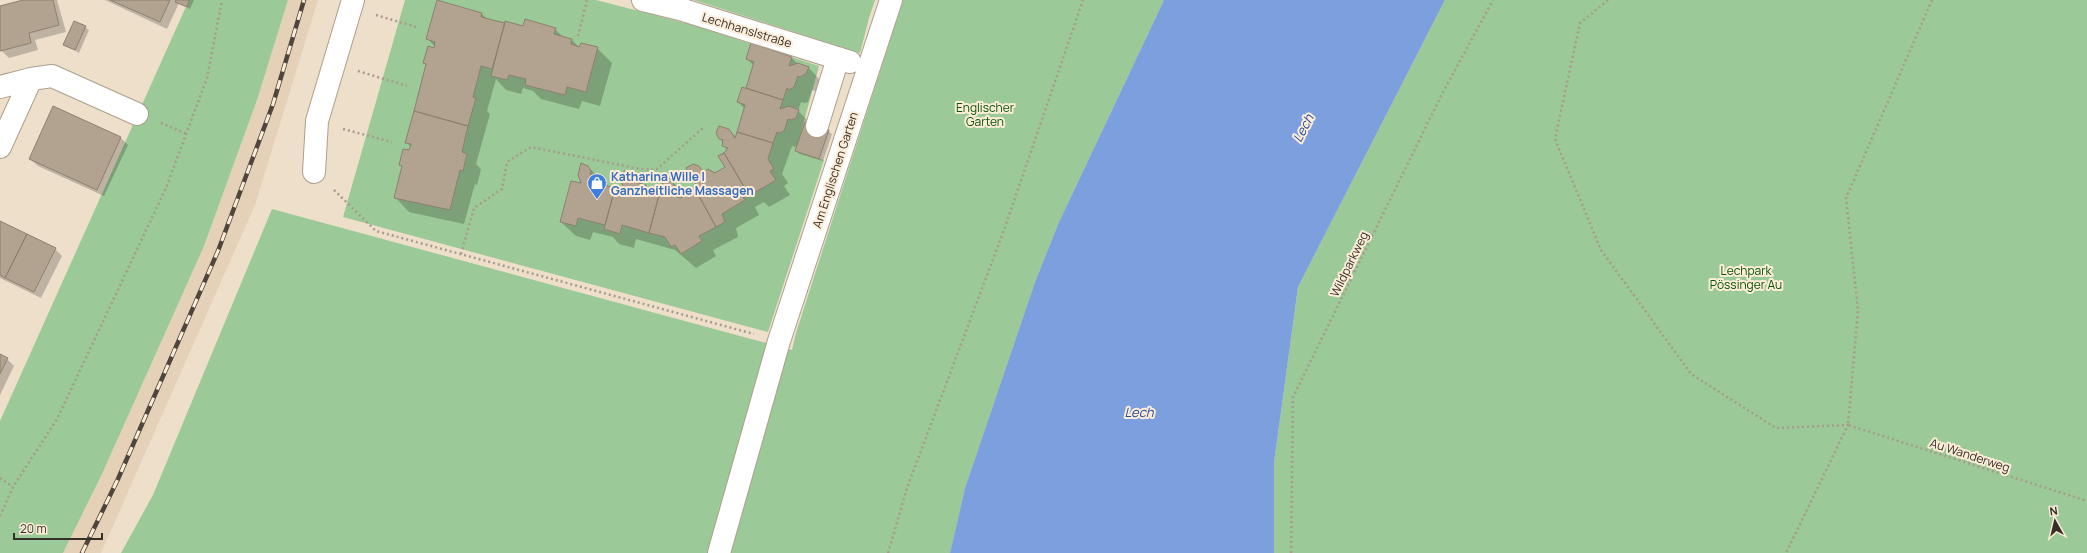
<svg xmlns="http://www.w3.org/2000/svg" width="2087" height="553" font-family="Manrope,sans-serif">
<rect width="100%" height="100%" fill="#eedfcb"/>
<path fill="#e5d1b7" d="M288 0H318L255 205 101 553H63L102 474 204 246 257 100Z"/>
<path fill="#9bc997" d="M189 0H288L257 100 204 246 102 474 63 553H0V421Z
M405 0H596L693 25 819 66 796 151 824 160 768 332 343 217Z
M694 0H875L869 18 860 53Z
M903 0H1164L1059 222 1035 282 965 488 950 553H121L153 495 272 209 792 350 796 333Z
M1445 0H2087V553H1274V463L1298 287Z"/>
<path fill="#7ca0dd" d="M1164 0H1445L1298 287 1274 463V553H950L965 488 1035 282 1059 222Z"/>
<path fill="#0003" d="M28 0H57L66 32 35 40 38 50 9 58 0 49V7Z
M105 0H194L190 9 179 3 167 29Z
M481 13 487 19 524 27 555 29 564 38 572 40 580 48H597L612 63 600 106 582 101 579 109 541 99 533 91 523 88 521 94 506 90 496 79 487 111 490 114 476 164 481 169 477 185 475 184 464 224 409 212 395 197 403 167 400 164 410 152 411 147 406 142 427 66 424 63 435 47 428 39Z
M85 27 89 30 79 53 64 44Z
M791 57 798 64 808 67 822 82 820 89 815 91 812 90 808 102 804 103 801 102 798 111 813 125 828 131 832 134 823 161 800 154 797 151 798 145 795 147 792 146 782 174 788 183 784 186 790 195 769 207 764 202 755 207 759 215 736 228 738 237 713 250 716 256 696 268 675 250 636 239 634 248 619 244 613 237 593 232 590 240 576 236 561 222 582 185 588 167 611 188 627 192 632 174 655 195 667 199 662 188 671 180 686 196 699 188 698 166 705 172 715 174 726 168 719 156 727 150 720 138 729 130 736 137 745 109 738 102 747 89 754 66 747 59Z
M54 107 121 138 128 145 104 196 38 166 30 159Z
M0 222 55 249 62 256 41 298 0 278Z
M0 356 7 359 14 366 0 395Z"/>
<path fill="#b1a390" stroke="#8e806e" d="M23 0H53L59 25 29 33 31 43 0 51V6Z
M110 0H170L160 22Z
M176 0H189L187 7 175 2Z
M437 0 482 13 481 17 505 23 492 69 481 66 473 97 476 98 468 126 414 111 426 64 423 63 428 46 434 48 435 42 426 39Z
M525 19 556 28 554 34 572 39 571 44 579 47 581 43 598 47 586 92 567 87 565 95 525 85 526 79 509 75 507 80 491 76 505 21 523 26Z
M74 21 86 26 75 50 63 45Z
M751 43 792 57 789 66 798 63 809 67 806 74 800 77 798 76 794 87 789 90 787 88 783 100 746 88 754 62 746 59Z
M742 87 783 100 780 109 789 106 799 110 796 118 791 120 788 119 784 131 780 133 777 132 773 143 737 132 745 105 737 102Z
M53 106 121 137 97 190 29 159Z
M414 111 468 126 462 152 467 154 463 171 460 170 450 210 394 198 402 166 399 165 403 149 409 150 411 144 405 143Z
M805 122 829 130 819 159 795 151Z
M719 126 729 129 735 138 737 132 773 143 768 159 774 169 770 171 776 180 754 193 751 187 746 190 724 153 728 148 722 146 723 140 719 139 716 133Z
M724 153 746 190 741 193 745 200 722 214 725 222 716 227 695 189 698 188 686 168 693 164 699 166 703 172 708 169 715 173 725 167 718 156Z
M581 163 588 166 591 171 590 174 602 177 604 185 615 188 605 225 578 218 576 226 560 222 571 181 581 183 578 175Z
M624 171 632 173 635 178 634 182 646 185 647 192 659 195 649 233 622 225 620 234 604 229 615 188 625 190 621 182Z
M664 177 671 179 674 185 673 189 679 191 677 197 681 198 695 189 716 227 699 236 702 241 681 254 675 245 671 247 665 237 649 233 659 195 665 197 666 195 661 188Z
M0 221 27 234 5 278 0 275Z
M27 234 56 248 34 292 5 278Z
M0 354 8 358 0 374Z"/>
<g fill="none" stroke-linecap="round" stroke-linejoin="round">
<defs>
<path id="minor" d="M643 0 680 9 850 62
M0 87 31 79
M817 126 838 58
M0 147 31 79 52 76 137 114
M314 172 317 121 353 0
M719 553 779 341 891 0"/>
</defs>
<use href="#minor" stroke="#ad9f8c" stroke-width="24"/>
<path stroke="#a79b8c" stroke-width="2.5" stroke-dasharray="2 3" stroke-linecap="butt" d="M1608 0 1580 23 1555 139 1601 250 1691 374 1776 428 1848 425 1786 553
M1932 0 1846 198 1858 310 1848 425 2087 501
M376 15 416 27
M578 36 587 0
M358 71 407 86
M161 123 187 134
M343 129 392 142
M334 190 376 231 754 334
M461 254 474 208 502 189 507 162 531 147 640 169 656 170 704 127
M0 478 13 487
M0 516 13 487 57 419 166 188 207 78 222 0
M888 553 907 488 1004 230 1083 0
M1291 553 1293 397 1441 96 1493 0"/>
<use href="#minor" stroke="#fff" stroke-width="22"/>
<defs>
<path id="rail" d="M82 553 118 479 218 251 273 104 304 0"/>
</defs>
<use href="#rail" stroke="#4e463d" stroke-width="4.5"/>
<use href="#rail" stroke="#fcecd8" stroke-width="3" stroke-dasharray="9" stroke-linecap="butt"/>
</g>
<defs>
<symbol id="shop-pin" viewBox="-11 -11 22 30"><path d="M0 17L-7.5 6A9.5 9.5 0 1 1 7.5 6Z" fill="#3f7fe0" stroke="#fcecd8"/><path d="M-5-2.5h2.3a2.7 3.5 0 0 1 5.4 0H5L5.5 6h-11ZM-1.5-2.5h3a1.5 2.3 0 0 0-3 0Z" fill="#fff"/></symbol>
</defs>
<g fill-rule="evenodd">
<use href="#shop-pin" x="586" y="172" width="22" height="30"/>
</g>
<g text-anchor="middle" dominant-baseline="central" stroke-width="4" stroke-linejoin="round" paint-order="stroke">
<g font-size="12" fill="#352f27" stroke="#fcecd8">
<text transform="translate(747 30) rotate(17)">Lechhanslstraße</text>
<text transform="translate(835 170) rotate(-72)">Am Englischen Garten</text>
<text transform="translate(1349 264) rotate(-64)">Wildparkweg</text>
<text transform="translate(1970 455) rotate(18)">Au Wanderweg</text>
</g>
<g font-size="12" fill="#055505" stroke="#fcecd8">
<text x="985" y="107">Englischer<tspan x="985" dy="14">Garten</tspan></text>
<text x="1746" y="270">Lechpark<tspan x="1746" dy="14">Pössinger Au</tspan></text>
</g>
<g font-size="12" font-weight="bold" fill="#366cbe" stroke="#fcecd8" text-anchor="start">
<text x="611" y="176">Katharina Wille I<tspan x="611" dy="14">Ganzheitliche Massagen</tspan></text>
</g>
<g font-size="13" font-style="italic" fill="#254d97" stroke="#fcecd8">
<text transform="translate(1303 128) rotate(-63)">Lech</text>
<text x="1139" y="412">Lech</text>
</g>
</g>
<g transform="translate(2055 521) rotate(352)" stroke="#fcecd8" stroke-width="3" paint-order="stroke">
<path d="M0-3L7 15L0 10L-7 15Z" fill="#352f27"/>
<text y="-6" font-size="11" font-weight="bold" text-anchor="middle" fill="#352f27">N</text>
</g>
<path d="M14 533v6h88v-6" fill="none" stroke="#352f27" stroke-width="2"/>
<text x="20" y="533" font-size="12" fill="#352f27" stroke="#fcecd8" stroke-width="3" paint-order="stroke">20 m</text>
</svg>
